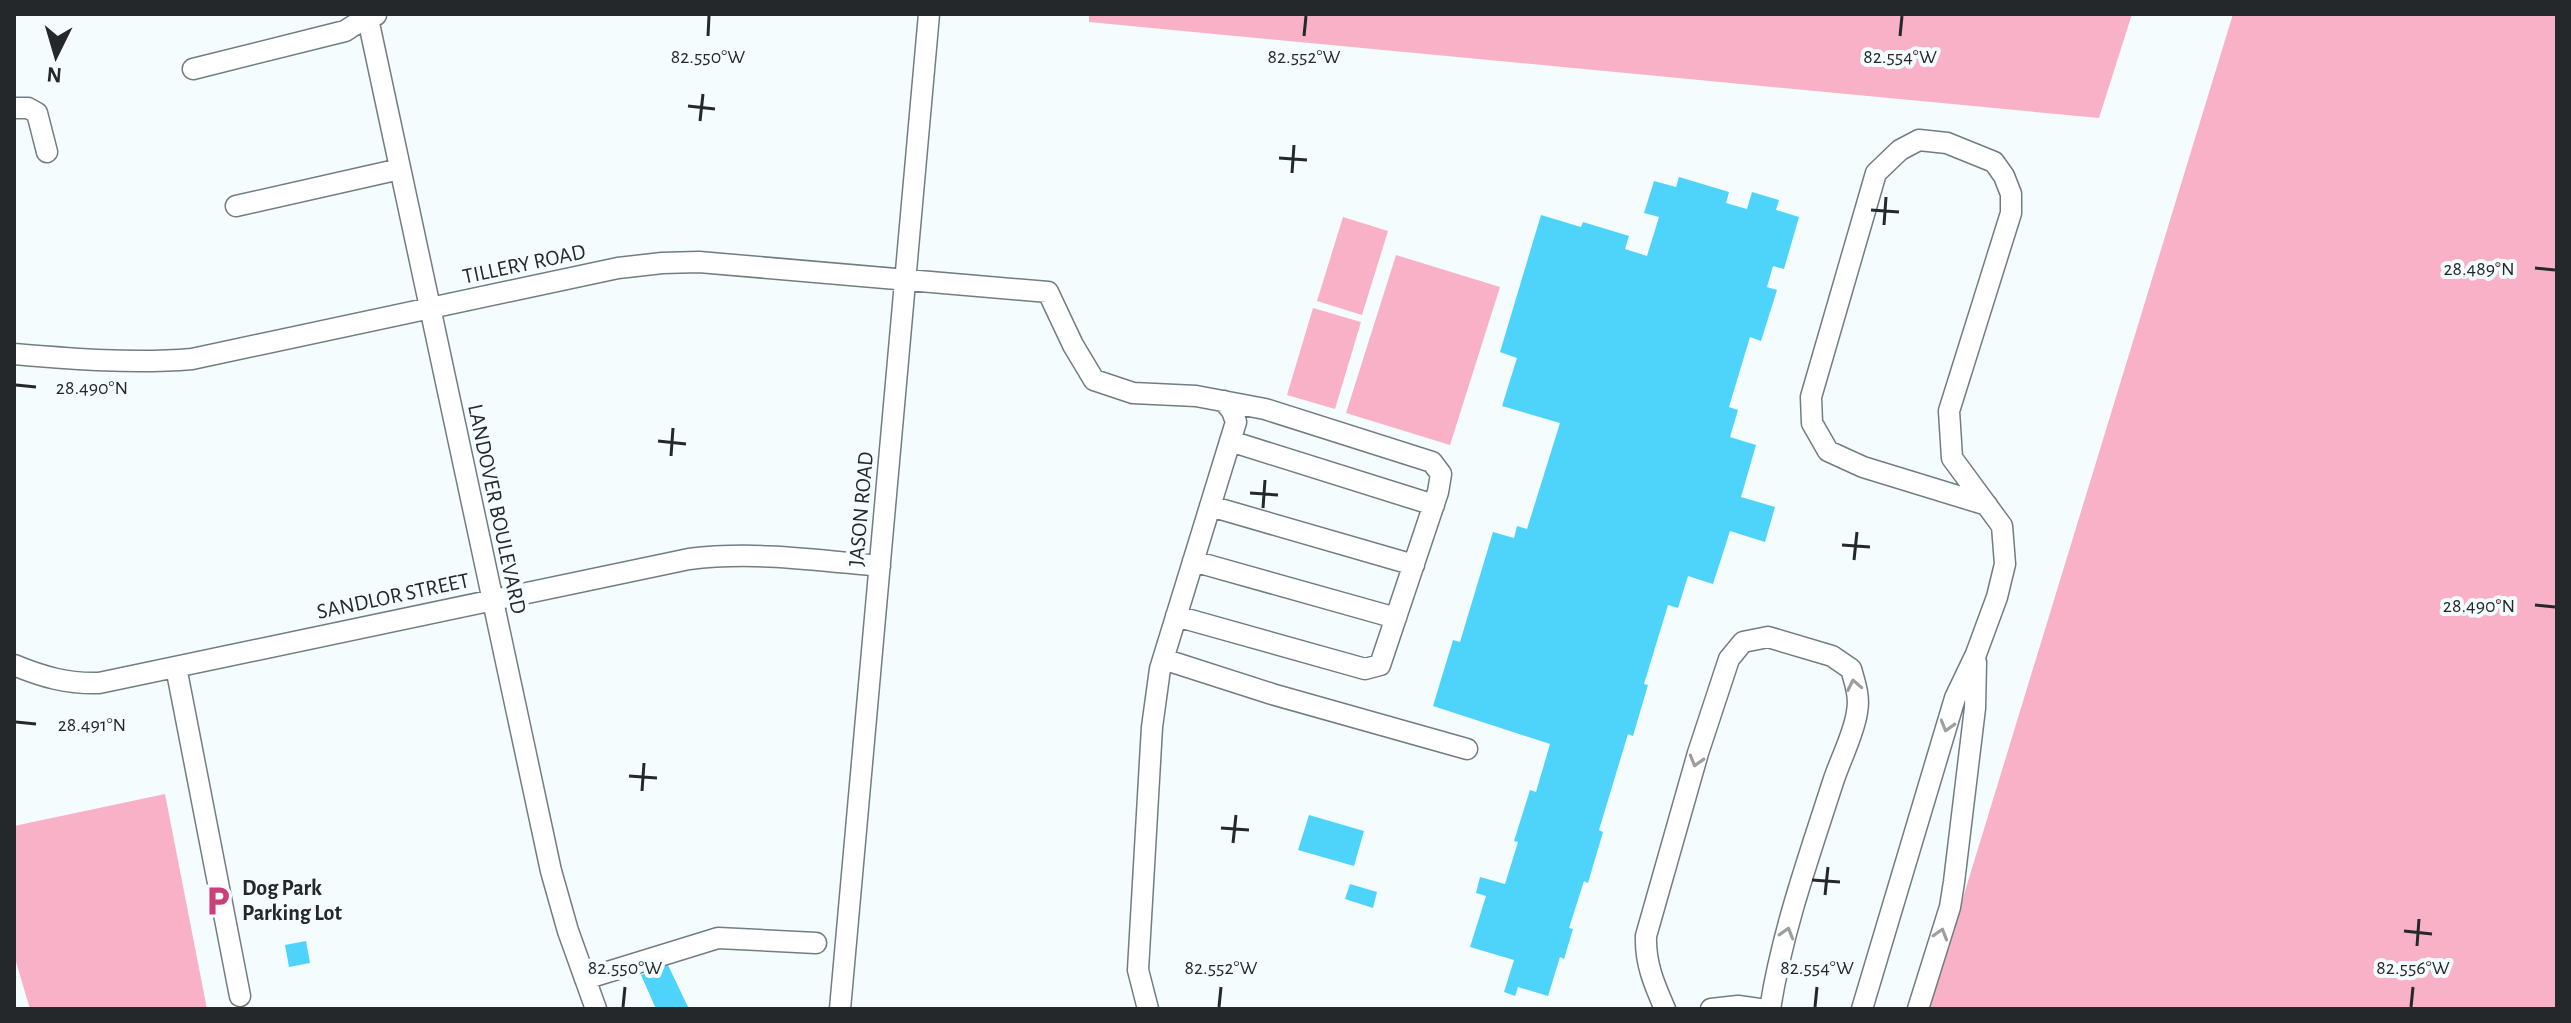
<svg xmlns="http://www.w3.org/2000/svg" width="2571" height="1023" font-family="'Alegreya Sans',sans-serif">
<rect width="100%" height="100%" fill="#f5fcfe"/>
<path fill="#f9b1c7" d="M1089 14H2132L2099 118 1089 22Z
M2233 14H2557V1009H1929Z
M1343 217 1388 231 1362 315 1317 301Z
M1396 255 1500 287 1450 445 1346 413Z
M1313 308 1361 322 1335 409 1287 395Z
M165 794 207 1009H30L14 955V826Z"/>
<path fill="#4ed4fb" d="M1679 177 1729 192 1726 203 1747 209 1752 192 1779 200 1776 210 1799 217 1784 269 1773 266 1767 287 1777 290 1761 341 1750 337 1729 407 1738 410 1730 437 1756 445 1741 497 1775 507 1765 542 1730 531 1713 584 1688 576 1678 608 1668 605 1644 684 1648 685 1633 736 1628 734 1599 830 1603 832 1588 883 1584 881 1569 928 1573 929 1564 959 1560 957 1548 996 1518 987 1515 996 1504 992 1514 960 1470 947 1486 896 1476 893 1480 877 1505 884 1518 842 1514 841 1530 790 1536 792 1550 744 1433 706 1453 640 1460 642 1493 532 1514 538 1517 526 1527 529 1560 423 1502 406 1517 358 1500 352 1541 215 1581 227 1583 222 1629 236 1625 249 1647 256 1659 217 1644 213 1654 181 1676 187Z
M1309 815 1364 831 1354 866 1298 850Z
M1350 884 1377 892 1373 908 1345 899Z
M306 941 310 963 289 967 285 945Z
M667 963 689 1009H656L641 975Z"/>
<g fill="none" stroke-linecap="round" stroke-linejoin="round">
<defs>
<path id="minor" d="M367 14 551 871 568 931 596 1009
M193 69 345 31 367 17 376 15
M14 108H28L37 113 47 152
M236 206 400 169
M14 354C74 359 132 364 192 359L618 268 662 263 699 262 1048 292 1073 345 1094 380 1133 393 1196 396 1265 409 1432 462 1441 474 1438 492 1380 665 1365 669 1176 616
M1230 441 1434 505
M1210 506 1414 565
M1193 561 1396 618
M1163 659 1272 694 1467 749
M14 665C43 677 68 684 99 683L689 559C754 551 815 560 880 566
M176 667 240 996
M585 979 718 938 816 943
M840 1009 929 14
M1148 1009 1138 970 1152 727 1160 669 1236 422 1232 411 1224 401
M1665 1009C1654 984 1645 963 1646 936L1698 753 1729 659 1743 642 1768 637 1832 656 1851 669C1855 683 1860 697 1857 712 1854 734 1840 760 1833 782 1809 856 1782 932 1770 1009
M1711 1009 1738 1006 1759 1009
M1862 1009 1955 698 1976 654 1997 597 2005 564 2002 526 1952 458 1949 411 2011 213V194L2004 176 1994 162 1947 143 1919 140 1900 150 1876 173 1811 397 1812 423 1828 451 1863 467 1987 505
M1918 1009 1950 907 1954 882 1975 708 1976 662"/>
</defs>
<use href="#minor" stroke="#727d81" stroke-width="23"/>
<use href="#minor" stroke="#fff" stroke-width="20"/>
</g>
<defs><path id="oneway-chevron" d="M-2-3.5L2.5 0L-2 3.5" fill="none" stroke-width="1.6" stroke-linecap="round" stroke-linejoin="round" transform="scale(2)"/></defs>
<g stroke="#9c9e9f">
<use href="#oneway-chevron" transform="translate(1854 685) rotate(-101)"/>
<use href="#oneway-chevron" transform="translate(1947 726) rotate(106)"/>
<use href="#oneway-chevron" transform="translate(1696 761) rotate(106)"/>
<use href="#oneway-chevron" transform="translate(1787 933) rotate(-74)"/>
<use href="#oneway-chevron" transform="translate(1941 934) rotate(-73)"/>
</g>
<path fill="none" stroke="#24282a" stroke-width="3" d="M708 36 709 16M1304 36 1306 16M1900 36 1902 16M688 106 715 109M700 121 703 94M1279 158 1307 160M1292 173 1294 145M1871 210 1899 212M1884 225 1886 197M2535 268 2555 270M16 385 36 387M658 441 686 444M671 456 673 428M1250 493 1278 495M1263 508 1265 480M1842 545 1870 547M1854 560 1857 532M2535 605 2555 607M16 722 36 724M629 776 657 778M642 791 644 763M1221 828 1249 830M1233 843 1236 815M1812 880 1840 882M1825 895 1828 867M2404 931 2432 934M2417 946 2419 919M623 1007 625 987M1219 1007 1221 987M1815 1007 1817 987M2411 1007 2413 987"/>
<defs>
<symbol id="parking-bare" viewBox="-9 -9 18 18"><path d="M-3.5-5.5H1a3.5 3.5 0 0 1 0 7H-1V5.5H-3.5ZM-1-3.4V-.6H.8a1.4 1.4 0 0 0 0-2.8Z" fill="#ca4078" stroke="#f5fcfe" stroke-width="2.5" paint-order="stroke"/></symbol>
</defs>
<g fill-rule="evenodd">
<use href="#parking-bare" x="196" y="879" width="44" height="44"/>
</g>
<g text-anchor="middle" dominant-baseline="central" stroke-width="8" stroke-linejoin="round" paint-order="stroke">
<g font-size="22" fill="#24282a" stroke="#f5fcfe">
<text transform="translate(524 264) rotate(-12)">TILLERY ROAD</text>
<text transform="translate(497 509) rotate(78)">LANDOVER BOULEVARD</text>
<text transform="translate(861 509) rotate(-85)">JASON ROAD</text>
<text transform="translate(393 596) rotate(-12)">SANDLOR STREET</text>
</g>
<g font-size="22" font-weight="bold" fill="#24282a" stroke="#f5fcfe" text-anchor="start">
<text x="242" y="888">Dog Park<tspan x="242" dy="25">Parking Lot</tspan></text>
</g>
</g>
<g font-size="20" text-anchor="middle" fill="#24282a" stroke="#f5fcfe" stroke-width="8" stroke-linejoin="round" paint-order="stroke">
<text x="708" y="63">82.550°W</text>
<text x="1304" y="63">82.552°W</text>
<text x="1900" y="63">82.554°W</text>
<text x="2479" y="275">28.489°N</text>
<text x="92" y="394">28.490°N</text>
<text x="2479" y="612">28.490°N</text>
<text x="92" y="731">28.491°N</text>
<text x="625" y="974">82.550°W</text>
<text x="1221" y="974">82.552°W</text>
<text x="1817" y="974">82.554°W</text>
<text x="2413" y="974">82.556°W</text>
</g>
<rect width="2571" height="1023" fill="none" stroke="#24282a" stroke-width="32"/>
<g transform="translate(56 56) rotate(185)" stroke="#f5fcfe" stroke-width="6" paint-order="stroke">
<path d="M0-6L14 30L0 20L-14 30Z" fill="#24282a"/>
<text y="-12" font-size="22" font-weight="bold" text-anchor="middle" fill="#24282a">N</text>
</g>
</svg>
